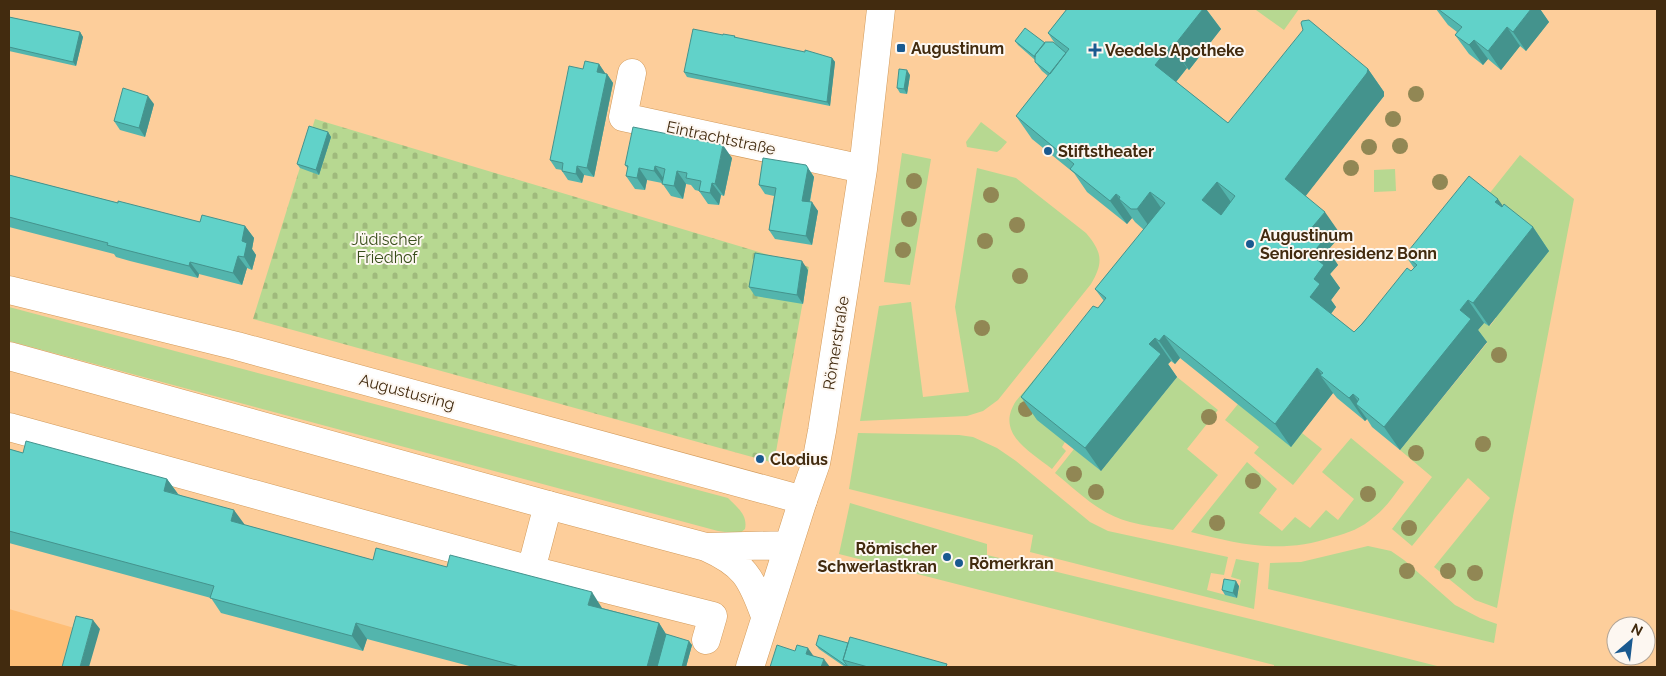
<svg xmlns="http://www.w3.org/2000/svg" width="1666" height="676" font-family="Raleway,sans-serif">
<defs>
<pattern id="cemetery-stones" width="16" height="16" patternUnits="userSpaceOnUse" patternTransform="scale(1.25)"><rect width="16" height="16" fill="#b7d891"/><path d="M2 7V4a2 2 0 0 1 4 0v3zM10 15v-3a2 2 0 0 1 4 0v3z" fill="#9fba7c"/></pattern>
</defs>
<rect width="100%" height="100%" fill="#fdce9b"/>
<path fill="#febe76" d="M9 609 81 630 71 667H9Z"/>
<path fill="#b7d891" d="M1257 9H1299L1284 30 1256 10Z
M981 122 1007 142 1001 149 997 152 967 147 966 142Z
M902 153 931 159 910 285 884 282Z
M1520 155 1574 199 1513 516 1497 608 1475 600 1434 567 1490 498 1468 478 1412 546 1392 529 1432 477 1400 450 1487 343 1476 333 1484 323 1490 326 1496 318 1485 199Z
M977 168 1016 178 1086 233C1102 252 1104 262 1091 284L998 400 983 411 967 416 860 421 879 306 911 302 923 397 969 392 955 307Z
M1395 169 1396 191 1374 192V170Z
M9 307 728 498C737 507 748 515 745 529L739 534 718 531 9 341Z
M1082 322 1038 419 1065 442 1062 447 1066 451 1052 469C1029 451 995 433 1016 401Z
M1177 377 1218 410 1187 449 1218 475 1173 530C1159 527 1144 526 1130 522 1101 515 1078 492 1055 473L1074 449 1101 471Z
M1238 404 1291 446 1302 433 1322 449 1293 485 1254 453 1259 447 1225 420Z
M858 433 959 435 973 437 997 448 1016 461 1090 522 1108 531 1228 557 1224 575 1211 573 1207 590 1237 598 1241 580 1231 577 1236 559 1259 563 1254 609 1030 552 1033 535 849 489Z
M1351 438 1404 482C1395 494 1386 508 1374 517 1362 528 1348 533 1333 537 1282 554 1242 545 1191 532L1247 462 1277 489 1259 513 1282 531 1295 517 1310 528 1326 510 1338 520 1354 499 1322 472Z
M850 503 987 544V555L1271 624 1441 667H1274V665L839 554Z
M1368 546 1391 551 1404 560 1455 605 1480 618 1497 624 1494 643 1268 589 1270 563 1301 562Z"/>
<path fill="url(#cemetery-stones)" d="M315 119 809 267 774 463 253 319Z"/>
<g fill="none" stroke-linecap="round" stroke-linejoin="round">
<defs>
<path id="minor" d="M632 73 623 117 863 169
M9 427 531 570 713 616 706 640
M803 500 816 463 822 431 863 169 881 9
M531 570 548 505"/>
<path id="major" d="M9 290 237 346 803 500 750 667
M9 356 548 505 706 547C744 564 751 577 765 616
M707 547 788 545"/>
</defs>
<use href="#minor" stroke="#d29a5a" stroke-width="29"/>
<use href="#major" stroke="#d29a5a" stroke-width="29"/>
<use href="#minor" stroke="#fff" stroke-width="28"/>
<use href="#major" stroke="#fff" stroke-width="28"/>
</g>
<g fill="#918754">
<circle cx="1416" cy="94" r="8"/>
<circle cx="1393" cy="119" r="8"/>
<circle cx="1400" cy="146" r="8"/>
<circle cx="1369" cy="147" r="8"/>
<circle cx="1351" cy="168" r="8"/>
<circle cx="914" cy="181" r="8"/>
<circle cx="1440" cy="182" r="8"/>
<circle cx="991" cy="195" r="8"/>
<circle cx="909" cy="219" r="8"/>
<circle cx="1017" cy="225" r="8"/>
<circle cx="985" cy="241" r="8"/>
<circle cx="903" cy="250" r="8"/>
<circle cx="1020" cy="276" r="8"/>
<circle cx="982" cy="328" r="8"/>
<circle cx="1499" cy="355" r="8"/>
<circle cx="1026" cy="409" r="8"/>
<circle cx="1209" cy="417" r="8"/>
<circle cx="1483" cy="444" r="8"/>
<circle cx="1416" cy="453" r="8"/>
<circle cx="1074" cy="474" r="8"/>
<circle cx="1253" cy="481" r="8"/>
<circle cx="1096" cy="492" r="8"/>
<circle cx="1368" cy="494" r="8"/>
<circle cx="1217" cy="523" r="8"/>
<circle cx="1409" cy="528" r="8"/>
<circle cx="1407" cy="571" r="8"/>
<circle cx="1448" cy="571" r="8"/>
<circle cx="1475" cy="573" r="8"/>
</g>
<path fill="#53b5ad" d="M1067 9H1206L1221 29 1189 70 1187 68 1176 82 1228 123 1368 69 1384 92V96L1305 196 1341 235 1328 250 1338 265 1330 274 1340 288 1331 300 1336 307 1331 314 1354 332 1414 268 1405 255 1503 206 1533 227 1549 251 1489 326 1484 323 1478 330 1487 342 1400 450 1372 427 1367 419 1365 421 1337 398 1333 393 1291 447 1180 358 1175 364 1171 361 1168 364 1177 377 1101 471 1037 420 1021 397 1104 301 1095 289 1144 230 1135 222 1132 218 1127 224 1087 192 1074 173 1032 139 1016 116 1048 76 1042 71 1035 62V60L1018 45 1015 41 1056 45 1048 33Z
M1436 9H1540L1549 22 1526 51 1520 46 1501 70 1488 59 1483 65 1469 54 1455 35 1457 32 1448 25Z
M9 17 80 32 83 37 76 66 9 51Z
M723 35 735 36 736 38 832 58 835 62 830 106 687 77 684 72Z
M599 64 605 73V74H607L613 83 594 177 584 175 582 183 568 180 562 171V170L556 169 550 160 583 69Z
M910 75 907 94 900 93 897 88Z
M154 104 145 137 120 130 114 121Z
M328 132 331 137 319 175 300 168 297 164Z
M732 158 724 196 721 195 719 205 708 204 699 191 695 190 691 185 686 184 683 199 671 196 662 183 647 180 645 190 635 189 626 176 628 169 625 165Z
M806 165 814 177 810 202 818 211 812 245 775 239 769 230 774 196 765 194 759 185Z
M9 175 118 203 200 222 245 226 254 238 252 249 256 255 252 270 247 268 242 285 199 274 198 278 130 261 116 257 114 254 9 227Z
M808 270 803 304 755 296 749 287Z
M9 449 23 453 167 479 178 494 245 525 373 560 602 608 659 623 666 634 692 645 686 667H473L367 639 363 651 221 613 211 598 9 543Z
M1239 586 1237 598 1225 595 1222 590Z
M848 643 949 667H845L819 649 816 645Z"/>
<path fill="#44938d" d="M1203 9H1206L1221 29 1189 70 1173 47Z
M1531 9H1540L1549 22 1526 51 1513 32Z
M1507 27 1520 46 1501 70 1488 51Z
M80 32 83 37 76 66 73 62Z
M1474 40 1488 59 1483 65 1469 45Z
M1171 45 1187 68 1171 88 1155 65Z
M832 58 835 62 830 106 827 102Z
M599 64 605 73 603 81 597 72Z
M1368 69 1384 92V96L1301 202 1285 179Z
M907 70 910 75 907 94 904 89Z
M607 74 613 83 594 177 587 168Z
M148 96 154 104 145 137 139 128Z
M328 132 331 137 319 175 316 170Z
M723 145 732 158 724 196 715 184Z
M577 166 584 175 582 183 576 174Z
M655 166 664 179 663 183 654 171Z
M639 168 647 180 645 190 637 178Z
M808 168 814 177 808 210 802 201Z
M677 171 686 184 683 199 674 186Z
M1217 182 1233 205 1218 223 1202 200Z
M712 183 721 195 719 205 710 193Z
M1150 192 1166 215 1153 232 1137 209Z
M1116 194 1122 202 1119 199 1132 218 1127 224 1110 201Z
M1498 199 1514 222 1495 202Z
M812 202 818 211 812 245 806 236Z
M1325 212 1341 235 1328 250 1338 265 1330 274 1340 288 1331 300 1336 307 1326 320 1310 297 1314 279 1309 231Z
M245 226 254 238 252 249 256 255 252 270 244 257 242 241Z
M1533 227 1549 251 1489 326 1473 303Z
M238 256 247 268 242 285 233 273Z
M802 261 808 270 803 304 797 295Z
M190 262 199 274 198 278 189 266Z
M1468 300 1484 323 1478 330 1487 342 1400 450 1384 427 1460 310Z
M1164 335 1180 358 1175 364 1159 341Z
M1155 338 1171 361 1168 364 1177 377 1101 471 1085 448 1149 344Z
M1317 368 1325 379 1320 375 1333 393 1291 447 1275 424Z
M1353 394 1364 410 1356 404 1367 419 1365 421 1349 398Z
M167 479 178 494 164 491Z
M234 510 245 525 231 521Z
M1236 581 1239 586 1237 598 1233 593Z
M592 592 602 608 599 620 588 605Z
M93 620 100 629 89 667H80Z
M356 623 367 639 363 651 352 636Z
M659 623 669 639 662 667H647Z
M689 641 692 645 686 667H682Z
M808 648 817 661 806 654Z
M824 659 830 667H821Z"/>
<path fill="#61d2c9" stroke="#44938d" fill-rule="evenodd" d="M1067 9H1203L1173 47 1171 45 1155 65 1228 123 1303 30 1301 23 1302 21 1309 20 1368 69 1367 73 1285 179 1325 212 1309 231 1322 242 1311 255 1324 265 1314 279 1320 284 1310 297 1354 332 1362 324 1407 268 1411 271 1417 265 1405 255 1469 176 1498 199 1495 202 1502 207 1504 204 1533 227 1473 303 1468 300 1460 310 1471 319 1384 427 1356 404 1359 399 1353 394 1349 398 1320 375 1323 373 1317 368 1275 424 1164 335 1159 341 1155 338 1149 344 1161 354 1085 448 1021 397 1093 306 1098 308 1106 298 1095 289 1165 203 1150 192 1137 209H1131L1119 199 1120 197 1116 194 1110 201 1070 169 1074 164 1016 116 1069 49 1048 33ZM1217 182 1235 196 1221 215 1202 200Z
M1438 9H1531L1513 32 1507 27 1488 51 1474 40 1469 45 1455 35 1462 27Z
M9 17 80 32 73 62 9 47Z
M1025 28 1045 43 1035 55V57L1015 41Z
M693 29 723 35V34L735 36 734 37 805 52V50L832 58 827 102 684 72Z
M1045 42H1053L1066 53 1050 74 1035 62V55Z
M585 61 599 64 597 72 607 74 587 168 577 166 576 174 562 171 563 163 550 160 569 66 583 69Z
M899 69 907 70 904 89 897 88Z
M123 88 148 96 139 128 114 121Z
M309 126 328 132 316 170 297 164Z
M633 127 723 145 715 184 712 183 710 193 699 191 701 181 686 178 687 173 677 171 674 186 662 184 665 169 655 166 654 171 639 168 637 178 626 176 628 166 625 165Z
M763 158 806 165 808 168 802 201 812 202 806 236 769 230 776 188 759 185Z
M9 175 118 203V201L200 222 202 215 245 226 242 241 247 243 244 257 238 256 233 273 190 262 189 266 122 249 107 245 108 243 9 217Z
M755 253 802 261 797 295 749 287Z
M26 441 167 479 164 491 234 510 231 521 373 560 376 548 447 567 450 555 592 592 588 605 659 623 647 667H520L356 623 352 636 210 598 214 586 9 531V449L23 453Z
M1224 579 1236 581 1233 593 1222 590Z
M76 616 93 620 80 667H62Z
M666 634 689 641 682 667H657Z
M819 635 848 643 843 660 848 667 816 645Z
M850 637 947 664 946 667H868L843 660Z
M777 645 795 651 797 645 808 648 806 654 824 659 821 667H770Z"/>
<g fill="#1a5a90" stroke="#fdf7f1" stroke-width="2">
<rect x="896" y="43" width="10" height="10" rx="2.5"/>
<path d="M1092.5 42.5h5v5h5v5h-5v5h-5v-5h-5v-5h5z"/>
<circle cx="1048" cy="151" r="5"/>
<circle cx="1250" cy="244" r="5"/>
<circle cx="760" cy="459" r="5"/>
<circle cx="947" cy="557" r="5"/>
<circle cx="959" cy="563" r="5"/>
</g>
<g text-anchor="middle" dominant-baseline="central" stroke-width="4" stroke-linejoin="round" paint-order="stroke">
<g font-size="16" font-weight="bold" fill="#422b0f" stroke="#fdf7f1" text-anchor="start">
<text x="911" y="48">Augustinum</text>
<text x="1105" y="50">Veedels Apotheke</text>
<text x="1058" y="151">Stiftstheater</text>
<text x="1260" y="235">Augustinum<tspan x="1260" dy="18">Seniorenresidenz Bonn</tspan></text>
<text x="770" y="459">Clodius</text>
<text x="937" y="548" text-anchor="end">Römischer<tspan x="937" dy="18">Schwerlastkran</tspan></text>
<text x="969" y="563">Römerkran</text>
</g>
<g font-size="16" fill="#422b0f" stroke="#fdf7f1">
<text transform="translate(721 138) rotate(12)">Eintrachtstraße</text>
<text transform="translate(836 343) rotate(-81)">Römerstraße</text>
<text transform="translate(407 392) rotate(15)">Augustusring</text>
</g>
<g font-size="16" fill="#384d1a" stroke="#fdf7f1">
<text x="387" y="239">Jüdischer<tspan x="387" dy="18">Friedhof</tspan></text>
</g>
</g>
<rect width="1666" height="676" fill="none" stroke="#422b0f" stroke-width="20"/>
<g transform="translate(1631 641) rotate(28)"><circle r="24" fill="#fdf7f1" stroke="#b2a597"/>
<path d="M0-4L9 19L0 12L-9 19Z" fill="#1a5a90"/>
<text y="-8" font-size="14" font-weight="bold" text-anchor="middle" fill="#422b0f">N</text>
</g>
</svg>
